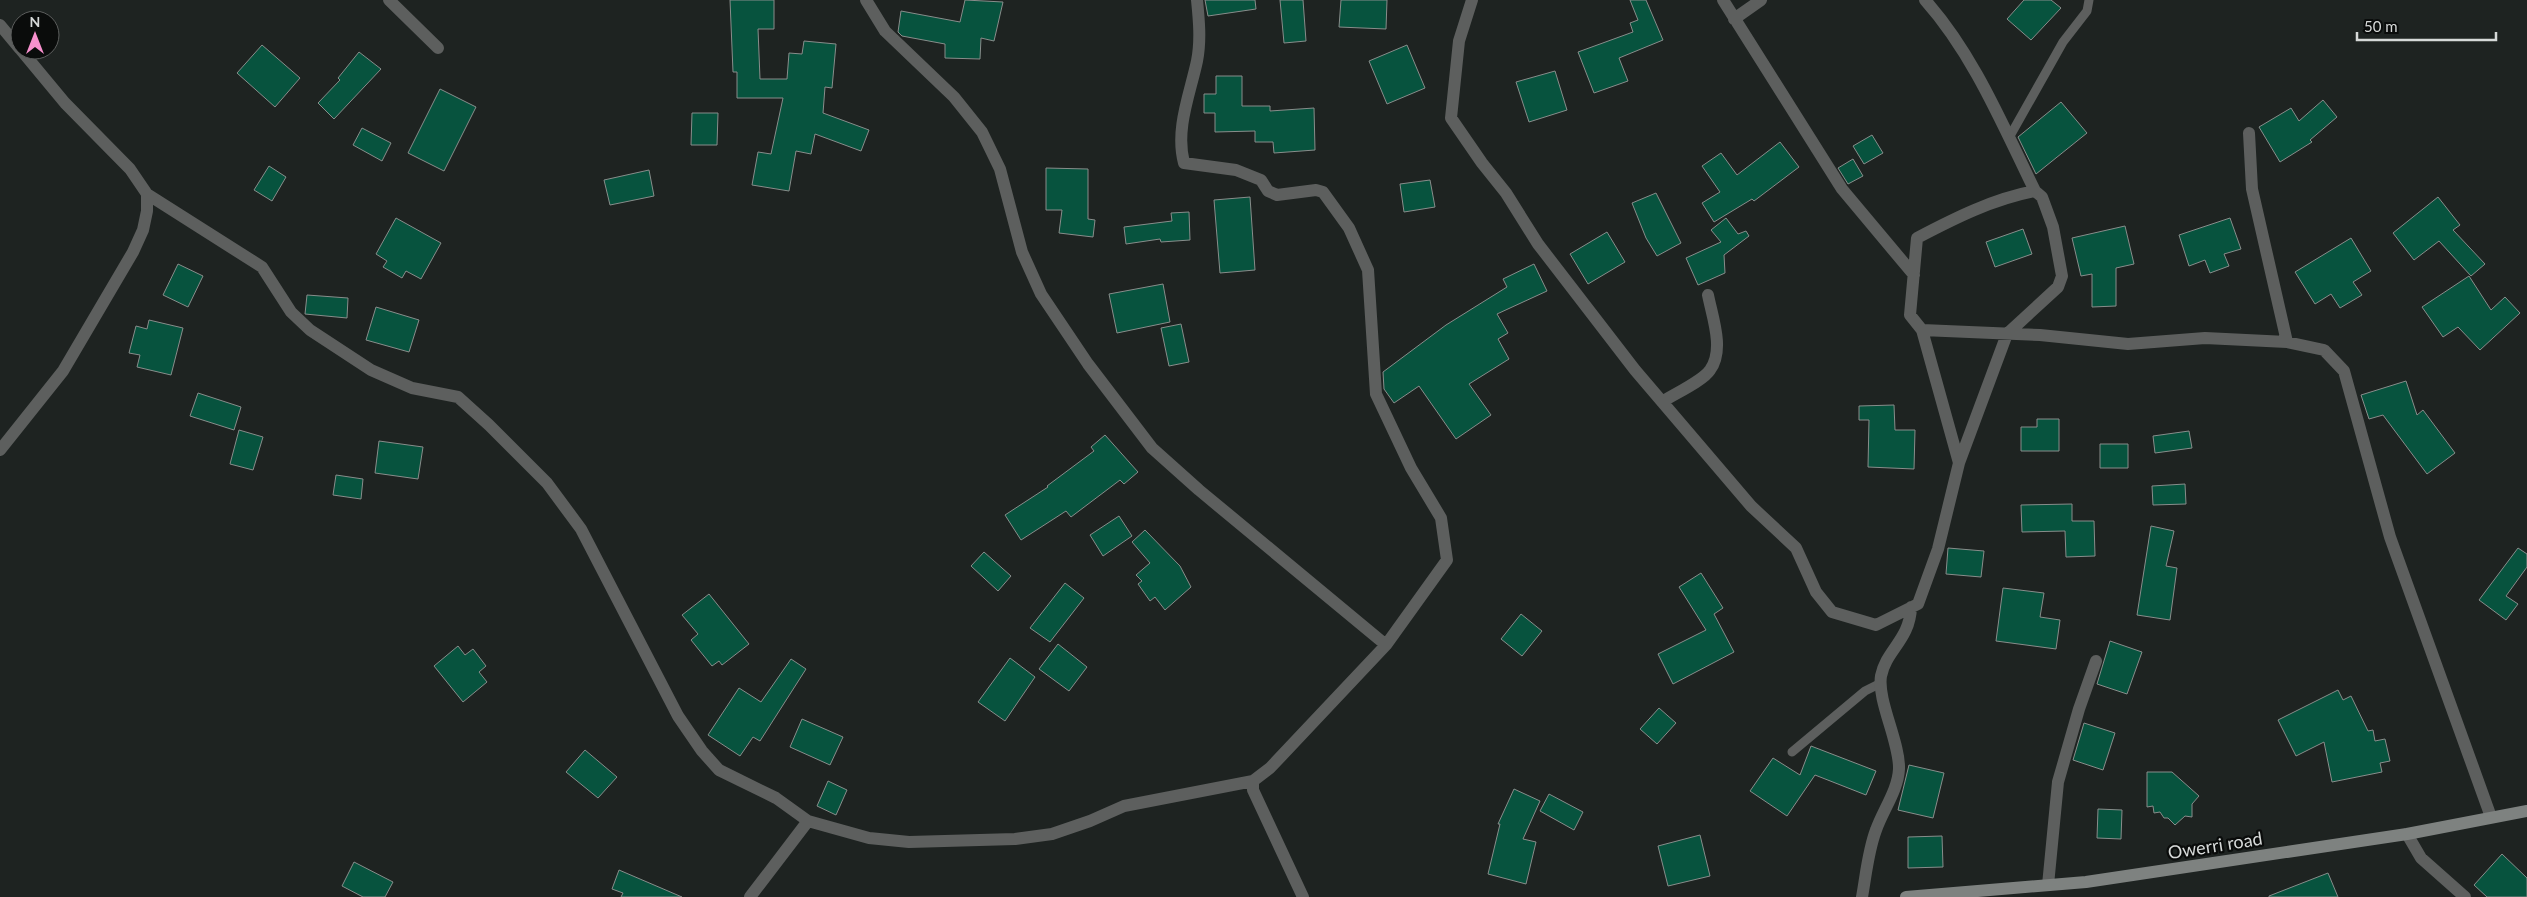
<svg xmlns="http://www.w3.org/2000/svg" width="2527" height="897" font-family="Lato,sans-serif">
<rect width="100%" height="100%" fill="#1e2321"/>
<path fill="#07533e" stroke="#888d8b" d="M730 0H774V29H758L760 79H787L789 53 802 54 804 41 836 44 832 88 825 87 823 113 869 130 861 151 815 134 811 154 796 151 789 191 752 185 758 152 771 154 783 98H737V72H733Z
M965 0 1003 2 994 41 981 38 980 59 945 58V44L902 36 898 32 901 11 960 22Z
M1205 0H1255L1256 9 1208 16Z
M1280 0H1303L1306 41 1284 43Z
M1341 0H1387L1386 29 1339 27Z
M1630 0H1646L1663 40 1619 58 1628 81 1594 93 1578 52 1633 32 1630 23 1638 20Z
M2024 0H2051L2061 8 2031 40 2007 19Z
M262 45 300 78 275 107 237 73Z
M1407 45 1425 88 1387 104 1369 61Z
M359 52 381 69 334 119 318 103 340 80 338 78Z
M1555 71 1567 110 1529 122 1516 82Z
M1216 76H1242V106H1270V111L1314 108 1315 150 1274 153 1273 142H1255V131L1215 132V113H1204V94H1216Z
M440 89 476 107 444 171 408 153Z
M2323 100 2337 117 2310 140 2312 142 2280 162 2259 127 2291 108 2299 121Z
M2061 102 2087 133 2036 174 2018 137Z
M692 113H718L717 145H691Z
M362 128 391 143 382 161 353 145Z
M1872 135 1883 153 1864 164 1853 146Z
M1780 142 1799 167 1754 201 1752 199 1714 222 1702 203 1720 192 1702 166 1721 153 1737 175Z
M1853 159 1863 176 1848 184 1838 168Z
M269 166 286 177 272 201 254 190Z
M1046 168 1088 169V219L1095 220 1093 237 1059 233 1062 210H1046Z
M649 170 654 196 610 205 604 180Z
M1430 180 1435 207 1404 212 1400 184Z
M1656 193 1681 243 1657 256 1646 238 1632 203Z
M1250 197 1255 270 1220 273 1214 200Z
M2438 197 2460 225 2453 230 2485 264 2471 276 2439 241 2414 260 2393 233Z
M1189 212 1190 240 1161 242 1160 239 1126 244 1124 227 1172 221 1171 213Z
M396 218 441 243 421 279 406 271 402 278 383 267 387 261 376 254Z
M1726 218 1738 234 1746 231 1749 236 1724 255 1725 273 1698 285 1686 258 1721 242 1711 230Z
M2230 218 2241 249 2224 254 2229 266 2210 273 2205 260 2189 266 2179 235Z
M2125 226 2134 264 2116 268V306L2092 307V274L2081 276 2072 238Z
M2023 229 2032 254 1995 267 1986 242Z
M1607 232 1625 262 1588 284 1570 254Z
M2351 238 2371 271 2353 282 2362 295 2340 308 2331 294 2315 304 2295 272Z
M178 264 203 276 188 307 163 295Z
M1534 264 1547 291 1497 314 1508 333 1498 339 1509 359 1469 384 1491 415 1456 439 1419 386 1394 403 1384 389 1383 372 1446 325 1507 287 1503 279Z
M2469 276 2491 310 2505 297 2520 313 2480 350 2458 327 2443 337 2422 307Z
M1163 284 1170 322 1117 333 1109 294Z
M307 295 348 298 347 318 305 314Z
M376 307 419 320 409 352 366 340Z
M149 320 183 328 171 375 137 367 140 355 129 353 136 326 147 329Z
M1181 324 1189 362 1169 366 1161 328Z
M2406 381 2417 415 2423 410 2455 453 2427 474 2383 415 2369 419 2361 395Z
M198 393 241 407 234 430 190 416Z
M1894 405 1895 430H1915L1914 469 1868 467 1869 420H1859V406Z
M2037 419H2059V451H2021V427H2037Z
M239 430 263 437 253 470 230 464Z
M2189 431 2192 448 2155 453 2153 436Z
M1105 435 1138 472 1124 484 1120 480 1071 517 1066 511 1021 540 1005 515 1048 487 1047 486 1094 451 1091 447Z
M379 441 423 447 418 479 375 473Z
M2100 444H2128V468H2100Z
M336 475 363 479 361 499 333 495Z
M2185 484 2186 504 2153 505 2152 486Z
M2072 504V521H2094L2095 556 2066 557 2065 531 2022 532 2021 505Z
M1119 516 1132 536 1103 556 1090 535Z
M2151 526 2174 531 2166 566 2177 568 2170 620 2137 615Z
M1145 530 1180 566 1191 587 1165 610 1155 597 1150 601 1138 584 1142 581 1136 575 1150 563 1132 542Z
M1948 548 1984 551 1981 577 1946 574Z
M2518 548 2527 554V567L2506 596 2518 604 2506 620 2479 600Z
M984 552 1011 576 998 591 971 566Z
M1701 573 1723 608 1714 614 1734 652 1673 684 1658 654 1706 630 1679 587Z
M1065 583 1084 598 1050 642 1030 628Z
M2003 588 2044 593 2040 617 2060 620 2056 649 1996 641Z
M709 594 749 644 722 665 719 661 712 666 691 640 698 634 682 615Z
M1521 614 1542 631 1522 656 1501 639Z
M2110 641 2142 652 2127 694 2097 684Z
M1058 644 1087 667 1069 691 1039 669Z
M458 646 465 655 473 649 486 666 479 672 487 682 463 702 434 666Z
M1010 658 1035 677 1005 721 978 702Z
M791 659 806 669 760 741 753 737 740 756 708 735 739 688 761 702Z
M2338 690 2343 700 2351 696 2368 731 2373 730 2375 741 2385 739 2390 761 2380 763 2382 772 2332 782 2324 742 2296 756 2278 720Z
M1659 708 1676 723 1657 744 1640 729Z
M802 719 843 737 830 765 790 747Z
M2084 723 2115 733 2103 770 2073 760Z
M1811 746 1876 771 1866 795 1815 775 1787 816 1750 791 1773 758 1800 775Z
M585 750 617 777 598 798 566 772Z
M1909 765 1944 773 1933 818 1898 810Z
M2147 772H2172L2199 796 2192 804V817L2185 816 2175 825 2168 818H2164L2160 812 2154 813 2153 806 2147 807Z
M828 781 847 790 836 815 817 806Z
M1514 789 1540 801 1523 839 1536 842 1526 884 1488 874 1500 824H1498Z
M1549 794 1583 812 1574 830 1540 811Z
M2098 809 2122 810 2121 839 2097 838Z
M1700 835 1710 876 1668 886 1658 846Z
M1942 836 1943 867 1908 868V837Z
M2502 854 2527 878V897H2487L2474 885Z
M354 862 393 882 385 897H363L342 886Z
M619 870 682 897H621L623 893 612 889Z
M2328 873 2338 897H2269V896Z"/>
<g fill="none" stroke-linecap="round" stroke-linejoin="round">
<path stroke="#5d5f5e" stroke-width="9" d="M2010 136 2063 42 2087 11 2089 0
M1792 752 1865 691 1881 683"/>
<path stroke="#5d5f5e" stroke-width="12" d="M389 0 438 48
M866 0 885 31 954 97 982 132 1000 169 1022 252 1041 294 1088 364 1152 448 1199 490 1386 645 1270 768 1253 781V790L1303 897
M1197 0C1199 20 1201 41 1197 61 1190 94 1175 129 1184 163L1236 170 1261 180 1268 191 1277 195 1316 190 1323 192 1349 228 1368 270 1376 394 1411 468 1441 518 1447 560 1386 645
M1472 0 1459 41 1451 118 1482 163 1506 193 1538 244 1635 370 1751 506 1796 548 1816 592 1832 612 1876 625 1918 604 1938 549 1959 463 1922 330
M1723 0 1842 189 1914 275
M1925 0C1974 55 2003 126 2035 191L2042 197 2053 227 2062 276 2058 287 2007 334 1959 463
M1734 19 1761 0
M0 25 20 49
M2249 133 2252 189 2287 342
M2035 191C1993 199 1955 218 1917 238L1910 315 1922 330 2040 335 2128 344 2205 338 2287 342 2324 350 2344 371 2390 537 2491 817
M147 194 262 267 291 312 310 330 371 370 412 388 458 397 489 425 547 483 581 529 678 716 702 751 719 770 776 798 808 821 869 838 909 842 1015 839 1052 834 1090 821 1124 806 1253 781
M1662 402C1674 394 1703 381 1710 370 1725 350 1712 316 1708 295
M0 450 63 371 133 252 143 230 147 211V194L130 169 65 103 21 50
M2407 834 2421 858 2465 897
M2048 885 2058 782 2079 709 2096 661
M750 897 808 821
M1862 897C1866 875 1868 851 1876 830 1883 810 1898 790 1899 769 1900 743 1877 700 1881 676 1886 650 1910 640 1911 607"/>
<path stroke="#7e8280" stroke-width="12" d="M1906 897 2086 882 2407 834 2527 811"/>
</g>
<g text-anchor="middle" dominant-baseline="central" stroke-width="4.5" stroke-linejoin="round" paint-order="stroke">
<g font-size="18" fill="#d6d9d8" stroke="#0a0c0b">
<text transform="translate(2215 845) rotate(-9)">Owerri road</text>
</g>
</g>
<g transform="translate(35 35)"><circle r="24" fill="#0a0c0b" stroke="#5c5e5d"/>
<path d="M0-4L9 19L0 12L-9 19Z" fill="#f790cd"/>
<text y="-8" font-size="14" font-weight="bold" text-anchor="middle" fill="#d6d9d8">N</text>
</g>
<path d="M2357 32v8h139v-8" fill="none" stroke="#d6d9d8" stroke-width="2.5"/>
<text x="2364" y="32" font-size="15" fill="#d6d9d8" stroke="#0a0c0b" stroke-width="4" paint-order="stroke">50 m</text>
</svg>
